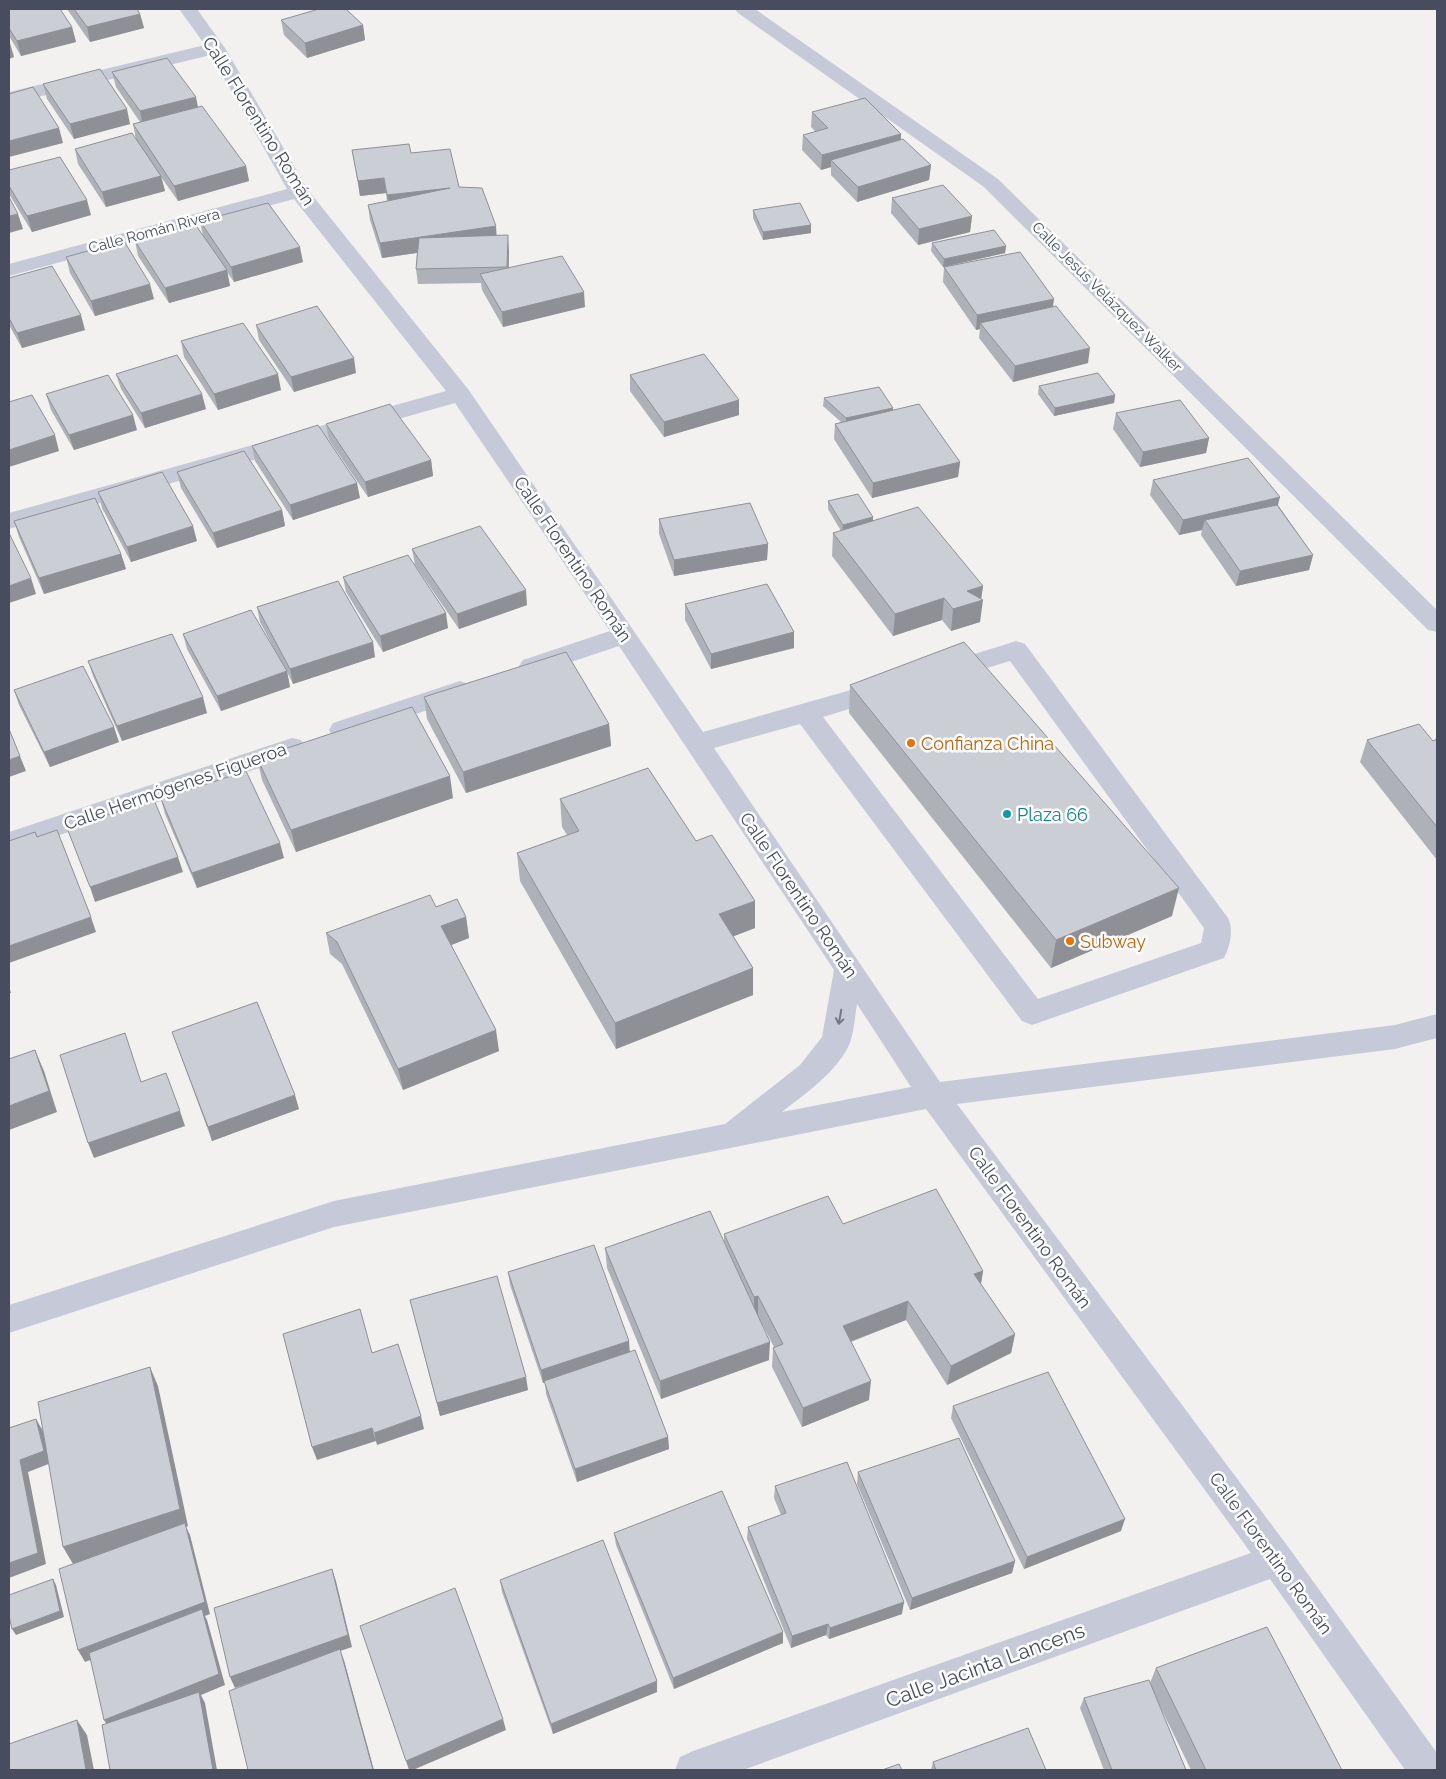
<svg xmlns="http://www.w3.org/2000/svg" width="1446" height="1779" font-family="Raleway,sans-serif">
<rect width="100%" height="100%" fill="#f2f1f0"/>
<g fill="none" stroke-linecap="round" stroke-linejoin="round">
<path fill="#c6cad8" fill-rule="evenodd" d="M179 9H197L225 48 308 190 468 389 703 732 886 680 895 683 899 689 895 695 823 717 1038 999 1201 943 1204 928 1010 661 944 681 935 678 931 672 935 666 1007 644 1016 641 1025 644 1228 918C1234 930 1230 946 1224 958L1032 1025 1022 1021 800 724 714 748 940 1082 1395 1025 1437 1014V1038L1395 1049 957 1104 1289 1548 1437 1753V1770H1405L1270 1579 743 1770H675L680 1757 693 1751 1251 1553 926 1109 334 1227 9 1333V1305L334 1201 725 1124 800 1065 822 1037 834 970 619 646 532 675 523 672 519 666 523 660 610 631 455 403 9 529V513L446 391 294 199 9 276V264L287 189 211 55 9 104V92L205 45ZM857 1004 911 1087 782 1112C805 1094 838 1071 850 1043 854 1031 855 1016 857 1004Z
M735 9H755L998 179 1437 610V632L1428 630 984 187 738 13Z
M460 681 469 684 473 690 469 696 342 739 333 737 329 730 333 723Z
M292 738 301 740 305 747 301 754 9 852V832Z"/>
</g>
<path fill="#afb1b8" d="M9 9 72 27 76 42 21 56 9 36Z
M67 9H137L140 14 144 28 90 42Z
M281 20 363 25 365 40 307 58 284 35Z
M112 72 198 107 246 166 249 181 178 201 161 177 165 191 106 207 78 164 75 149 136 139 133 124 140 122 116 87Z
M43 84 130 124 74 139 47 99Z
M812 112 901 134V140L931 165 929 180 857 202 831 175V167L821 170 802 150 803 135 816 132 811 127Z
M352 150 411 153 459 187 496 236 509 251V268L585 307 503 327 482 290 481 283 418 284 416 269 417 253 382 258 370 220 368 205 387 201 386 193 360 196Z
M9 170 91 215 32 232 9 194Z
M892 198 972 216 970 232 918 245 891 213Z
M753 210 811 225V233L763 240 753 218Z
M200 221 303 262 234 282 227 272 230 286 169 303 138 256 135 241 203 236Z
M932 243 1006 246 1005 253 943 267 931 251Z
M66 257 154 299 95 316 70 273Z
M944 267 1053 306 1088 363 1013 382 979 338 980 329 976 330 943 282Z
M9 278 85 330 22 348 9 325Z
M256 325 356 373 294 392 259 340Z
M181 341 281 390 218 410 184 357Z
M116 374 206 409 145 428 121 389Z
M630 375 739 400V415L664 437 630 391Z
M1039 386 1115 395 1114 403 1054 416 1038 394Z
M46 394 137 430 74 450 51 410Z
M824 398 893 408V410L960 462 958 477 872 498 834 439 835 424 841 422 823 406Z
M1116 413 1209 438 1206 453 1140 467 1113 429Z
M326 424 431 460 433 476 368 497 329 440Z
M252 446 360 498 293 520 255 461Z
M177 472 282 510 285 526 217 548 181 488Z
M1153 480 1278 505 1313 555 1309 570 1236 586 1201 535 1202 530 1179 535 1150 495Z
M98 492 197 541 131 562 102 508Z
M828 501 873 517V521L983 586 981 599 980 622 951 631 942 620 893 636 832 556 833 533 841 531 828 509Z
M659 519 768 544 767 560 674 576 659 534Z
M14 521 121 554 126 569 44 594 19 537Z
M412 549 527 605 459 629 415 565Z
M343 577 448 628 383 652 346 592Z
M685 604 794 632V648L711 669 685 620Z
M257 607 375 657 293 684 287 672 290 687 221 711 187 649 183 634 286 671 260 622Z
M88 661 207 713 122 741 93 676Z
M850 685 1172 916 1051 968 849 713Z
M14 690 119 742 50 767 19 705Z
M424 697 609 724 611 746 466 793 427 719Z
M1437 739V860L1360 762 1367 740 1433 741Z
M257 758 453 798 296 852 262 780Z
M161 799 284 858 197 888 165 814Z
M560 799 696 841 755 928 733 936 753 968V995L616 1049 520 881 517 853 567 835 562 827Z
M436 907 466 917 469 938 451 945 499 1051 403 1090 342 964 330 954 326 933Z
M172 1032 299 1109 212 1141Z
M843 1224 983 1271 981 1284 1015 1334 1011 1353 947 1385 906 1320 851 1342 869 1400 802 1427 772 1367 773 1348 774 1347 759 1318 769 1360 661 1399 607 1268 605 1248 724 1241V1234Z
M508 1272 630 1352 668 1437 669 1449 577 1482 546 1394 545 1382 543 1383 510 1285Z
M410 1300 528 1390 440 1416Z
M953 1406 1121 1531 1024 1569 951 1418Z
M858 1472 1015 1561 1012 1573 910 1610 857 1484Z
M775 1486 902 1614 829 1639 826 1635 791 1648 747 1539 748 1527 781 1515 774 1498Z
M614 1533 783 1632V1643L674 1689 616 1545Z
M500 1580 657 1681V1692L553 1734 502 1592Z
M1156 1668 1342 1770H1191L1157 1700 1186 1770H1104L1080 1708 1084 1698 1150 1683Z
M933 1762 1046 1770H931Z"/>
<path fill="#8f9096" d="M140 14 144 28 90 42 87 27Z
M363 25 365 40 307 58 305 43Z
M72 27 76 42 21 56 17 41Z
M9 43H10L14 57 9 59Z
M196 97 199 112 143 126 140 111Z
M127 109 130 124 74 139 70 124Z
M59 128 63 143 9 157V141Z
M901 134 900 149 831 160V167L821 170 822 155Z
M931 165 929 180 857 202 858 187Z
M246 166 249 181 178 201 174 186Z
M161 176 165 191 106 207 102 192Z
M384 178 386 193 360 196 358 181Z
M450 188 389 210 387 195Z
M87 200 91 215 32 232 27 216Z
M18 214 23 229 9 233V216Z
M972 216 970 232 918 245 919 229Z
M811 225V233L763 240V232Z
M496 226 497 241 382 258 380 243Z
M508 235 509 251 508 282 507 267Z
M1006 246 1005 253 943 267 944 259Z
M300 247 303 262 234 282 231 267Z
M227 270 230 286 169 303 165 288Z
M150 284 154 299 95 316 91 301Z
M584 292 585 307 503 327 502 312Z
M1054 299 1052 314 980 323V329L976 330 977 315Z
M81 315 85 330 22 348 17 333Z
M1090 348 1088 363 1013 382 1015 366Z
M354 358 356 373 294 392 291 377Z
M278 374 281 390 218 410 214 394Z
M202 394 206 409 145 428 141 413Z
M1115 395 1114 403 1054 416 1055 408Z
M739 400V415L664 437V422Z
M893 408 892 416 846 426V418Z
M133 415 137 430 74 450 69 435Z
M55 435 59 451 9 467V450Z
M1209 438 1206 453 1140 467 1143 452Z
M431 460 433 476 368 497 365 482Z
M960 462 958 477 872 498 873 483Z
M357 483 360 498 293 520 290 505Z
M1280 497 1276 512 1205 520 1202 530 1179 535 1183 520Z
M282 510 285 526 217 548 213 533Z
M873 517V525L842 533 843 525Z
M193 526 197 541 131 562 127 547Z
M768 544 767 560 674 576V560Z
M121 554 126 569 44 594 39 578Z
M1313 555 1309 570 1236 586 1240 571Z
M31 578 36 594 9 603V586Z
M983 586 981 600H983L980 622 951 631 953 609 967 591Z
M526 590 527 605 459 629 457 614Z
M944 598 942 620 893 636 895 614Z
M446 613 448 628 383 652 380 636Z
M794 632V648L711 669V654Z
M373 642 375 657 293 684 290 669Z
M287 671 290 687 221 711 217 696Z
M203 697 207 713 122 741 117 726Z
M609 724 611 746 466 793 463 772Z
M114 727 119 742 50 767 44 752Z
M20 756 26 771 9 777V760Z
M450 776 453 798 296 852 291 830Z
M280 843 284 858 197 888 192 873Z
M178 857 183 872 95 902 90 887Z
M1179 888 1172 916 1051 968 1056 940Z
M755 901V928L719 942V914Z
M91 917 96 932 9 963V946Z
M466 917 469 938 444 948 441 926Z
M753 968V995L616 1049 615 1023Z
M9 986 11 993H9Z
M496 1030 499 1051 403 1090 398 1069Z
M35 1050 44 1071 57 1112 9 1130V1106Z
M295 1095 299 1109 212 1141 208 1127Z
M180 1111 185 1126 94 1158 88 1143Z
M983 1271 980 1290 974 1274Z
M758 1296V1315L754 1317V1297Z
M908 1301 906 1320 841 1345 843 1326Z
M1015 1334 1011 1353 947 1385 951 1366Z
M629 1341 630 1354 543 1383 541 1370Z
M770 1342 769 1360 661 1399 660 1381Z
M150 1367 158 1386 188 1526 186 1527 190 1535 210 1614 205 1616 207 1620 225 1685 201 1695 205 1703 217 1770H213L111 1731 104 1720 204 1616 85 1662 78 1650 73 1564 63 1547Z
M526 1377 528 1390 440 1416 437 1403Z
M871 1381 869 1400 802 1427 803 1408Z
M421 1416 424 1429 377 1445 374 1433Z
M36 1419 43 1431 51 1463 28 1472 46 1564 9 1578V1563L20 1460Z
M372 1428 376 1441 317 1460 312 1447Z
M668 1437 669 1449 577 1482 575 1469Z
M1125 1519 1121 1531 1024 1569 1027 1557Z
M1015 1561 1012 1573 910 1610 912 1598Z
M332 1569 336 1581 352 1647 340 1651 344 1660 374 1770H373L340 1651 235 1688 230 1677Z
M53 1579 56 1585 64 1617 16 1635 12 1629Z
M904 1602 902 1614 829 1639 830 1628Z
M828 1624 826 1635 791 1648 792 1636Z
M783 1632V1643L674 1689 673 1678Z
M657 1681V1692L553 1734 551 1724Z
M503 1719 506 1730 413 1770H409L406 1761Z
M77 1720 87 1735 94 1770H86Z"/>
<path fill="#ccced6" stroke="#8f9096" d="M9 9H60L72 27 17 41 9 28Z
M74 9H137L140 14 87 27Z
M319 9H346L363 25 305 43 281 20Z
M167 58 196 97 140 111 112 72Z
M100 69 127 109 70 124 43 84Z
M33 87 59 128 9 141V94Z
M865 98 901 134 822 155 803 135 828 128 812 112Z
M202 106 246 166 174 186 133 124Z
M132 133 161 176 102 192 75 149Z
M903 139 931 165 858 187 831 160Z
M409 144 411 153 450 149 459 187 482 188 496 226 380 243 368 205 450 188 387 195 384 178 358 181 352 150Z
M60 157 87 200 27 216 9 186V170Z
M943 185 972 216 919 229 892 198Z
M9 197 18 214 9 216Z
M268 203 300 247 231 267 200 221Z
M800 203 811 225 763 232 753 210Z
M195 224 227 270 165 288 135 241Z
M994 230 1006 246 944 259 932 243Z
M508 235 507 267 416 269 419 238Z
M124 241 150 284 91 301 66 257Z
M1020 252 1054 299 977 315 944 267Z
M562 256 584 292 502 312 480 274Z
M52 266 81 315 17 333 9 318V278Z
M317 306 354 358 291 377 256 325Z
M1056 306 1090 348 1015 366 980 323Z
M243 323 278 374 214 394 181 341Z
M704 354 739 400 664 422 630 375Z
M177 355 202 394 141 413 116 374Z
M1098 373 1115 395 1055 408 1039 386Z
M108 375 133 415 69 435 46 394Z
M879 387 893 408 846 418 824 398Z
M32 395 55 435 9 450V402Z
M1180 400 1209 438 1143 452 1116 413Z
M390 404 431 460 365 482 326 424Z
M919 404 960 462 873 483 835 424Z
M318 425 357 483 290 505 252 446Z
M244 451 282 510 213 533 177 472Z
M1248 458 1280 497 1183 520 1153 480Z
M162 472 193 526 127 547 98 492Z
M858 494 873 517 843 525 828 501Z
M95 498 121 554 39 578 14 521Z
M750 503 768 544 674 560 659 519Z
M1277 505 1313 555 1240 571 1205 520Z
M918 507 983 586 967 591 983 600 953 609 944 598 895 614 833 533Z
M480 526 526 590 457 614 412 549Z
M9 533 31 578 9 586Z
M408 555 446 613 380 636 343 577Z
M338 581 373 642 290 669 257 607Z
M767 584 794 632 711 654 685 604Z
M251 610 287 671 217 696 183 634Z
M172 634 203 697 117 726 88 661Z
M964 642 1179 888 1056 940 850 685Z
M566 652 609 724 463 772 424 697Z
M83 666 114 727 44 752 14 690Z
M412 707 450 776 291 830 257 758Z
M1419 724 1433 741 1437 739V827L1367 740Z
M9 729 20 756 9 760Z
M648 768 696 841 712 835 755 901 719 914 753 968 615 1023 517 853 579 831 560 799Z
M246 771 280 843 192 873 161 799Z
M154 800 178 857 90 887 67 828Z
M57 830 91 917 9 946V841L35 832 37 837Z
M430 895 436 907 457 899 466 917 441 926 496 1030 398 1069 337 942 326 933Z
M257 1002 295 1095 208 1127 172 1032Z
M125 1033 141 1082 166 1073 180 1111 88 1143 60 1055Z
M35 1050 49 1091 9 1106V1059Z
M936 1189 983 1271 974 1274 1015 1334 951 1366 908 1301 843 1326 871 1381 803 1408 773 1348 783 1344 758 1296 754 1297 724 1234 828 1196 843 1224Z
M710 1211 770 1342 660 1381 605 1248Z
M594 1245 629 1341 541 1370 508 1272Z
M497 1276 526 1377 437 1403 410 1300Z
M360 1309 372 1353 398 1344 421 1416 374 1433 372 1428 312 1447 283 1334Z
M635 1350 668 1437 575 1469 544 1381Z
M150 1367 180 1509 63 1547 38 1402Z
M1048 1372 1125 1519 1027 1557 953 1406Z
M36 1419 44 1451 20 1460 38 1553 9 1563V1428Z
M959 1438 1015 1561 912 1598 858 1472Z
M847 1462 904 1602 830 1628 828 1624 792 1636 748 1527 786 1513 775 1486Z
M722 1491 783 1632 673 1678 614 1533Z
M185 1523 205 1602 78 1650 59 1569Z
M603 1540 657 1681 551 1724 500 1580Z
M332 1569 348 1635 230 1677 214 1608Z
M53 1579 60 1611 12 1629 9 1616V1595Z
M455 1588 503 1719 406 1761 360 1626Z
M202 1609 219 1674 104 1720 89 1653Z
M1267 1627 1342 1770H1206L1156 1668Z
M340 1649 373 1770H248L229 1691Z
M1149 1680 1186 1770H1112L1084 1698Z
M199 1692 213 1770H110L102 1725Z
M77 1720 86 1770H9V1744Z
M1028 1728 1046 1770H936L933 1762Z
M899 1764 902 1770H882Z"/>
<defs><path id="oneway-shaft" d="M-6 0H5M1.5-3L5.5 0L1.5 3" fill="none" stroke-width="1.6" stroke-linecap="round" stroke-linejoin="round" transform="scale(1.25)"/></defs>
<use stroke="#737889" href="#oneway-shaft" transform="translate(840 1017) rotate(100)"/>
<g fill="#e8710a" stroke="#fff" stroke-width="2">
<circle cx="911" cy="743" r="5"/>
<circle cx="1070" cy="941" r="5"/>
</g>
<circle fill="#0f9aa8" stroke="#fff" stroke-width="2" cx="1007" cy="814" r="5"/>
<g text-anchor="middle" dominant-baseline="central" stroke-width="5" stroke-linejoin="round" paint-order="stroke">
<g font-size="15" fill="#474c5e" stroke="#fff">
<text transform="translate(154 231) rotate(-15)">Calle Román Rivera</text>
<text transform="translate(1107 297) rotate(45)">Calle Jesús Velázquez Walker</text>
</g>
<g font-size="18" fill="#474c5e" stroke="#fff">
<text transform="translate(259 121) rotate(58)">Calle Florentino Román</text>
<text transform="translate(573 559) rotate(56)">Calle Florentino Román</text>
<text transform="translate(175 786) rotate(-19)">Calle Hermógenes Figueroa</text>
<text transform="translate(799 895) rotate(56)">Calle Florentino Román</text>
<text transform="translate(1030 1227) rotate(54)">Calle Florentino Román</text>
<text transform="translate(1271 1553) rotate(54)">Calle Florentino Román</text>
</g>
<g font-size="18" fill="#c56008" stroke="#fff" text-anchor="start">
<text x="921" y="743">Confianza China</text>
<text x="1080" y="941">Subway</text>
</g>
<g font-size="18" fill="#0d838f" stroke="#fff" text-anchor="start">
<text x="1017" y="814">Plaza 66</text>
</g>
<g font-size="21" fill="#474c5e" stroke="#fff">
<text transform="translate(985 1665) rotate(-20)">Calle Jacinta Lancens</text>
</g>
</g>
<rect width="1446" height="1779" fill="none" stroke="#474c5e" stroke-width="20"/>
</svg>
